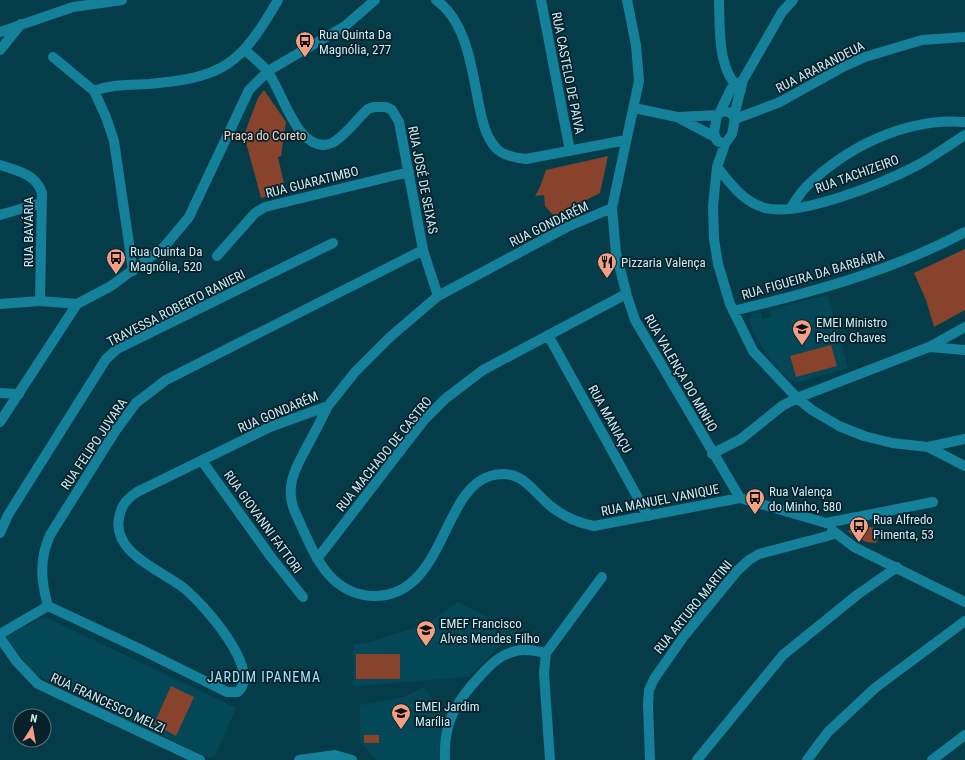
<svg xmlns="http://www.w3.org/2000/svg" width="965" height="760" font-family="'Roboto Condensed',sans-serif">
<rect width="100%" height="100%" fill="#053c4a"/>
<path fill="#044757" d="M828 295 848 368 796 383 789 379 768 357 755 335 749 319 752 315 761 312 762 319 771 317 770 310Z
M458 602 523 634 502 644 468 677 354 686 353 644 367 643 426 624Z
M45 617 236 708 215 756 209 758 44 679 29 667 5 636Z
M424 687 445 718 439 744V760H376L360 742V705L404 697Z"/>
<path fill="#87432b" d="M264 90 286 122 281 156 278 157 286 192 261 198 244 135 258 98Z
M608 156 600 193 554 216 545 206 544 195 535 196 540 187 546 170Z
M965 249V310L934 327 926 300 914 273Z
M831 345 837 366 796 377 790 356Z
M865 526 875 528 878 538 876 543 866 542 847 531Z
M356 654H400V679H356Z
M171 686 194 697 176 736 154 724Z
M364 735H379V743H364Z"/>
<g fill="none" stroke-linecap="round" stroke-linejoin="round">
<path stroke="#14809a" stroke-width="10" d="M436 0C467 21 472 71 479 105 482 119 485 136 496 148 503 156 516 158 526 159L626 140
M541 0 570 151
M627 0 636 45 639 81 612 208 616 253 627 296 635 320 740 498 826 523 933 502
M719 0C720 28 717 71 741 90
M0 32 73 7 122 0
M0 50 21 24
M245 50C252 57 261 63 267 71 282 89 298 157 332 143 343 138 358 118 368 109L374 107H386L392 110 399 122 423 250 438 296
M53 57 94 91C112 84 130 85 149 84 225 77 240 65 278 0
M94 91 106 117 114 141 133 271
M634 108 677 117 715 137
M724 111 731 113 735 119 732 134 725 144 717 141 714 133 717 115Z
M720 112 731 89 740 82
M734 116 743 80 782 12 793 0
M679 117 717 115
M735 119 780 102 843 67 865 57 922 40 965 37
M725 144 717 167 713 206 714 239 718 264 730 304 753 351 797 398 812 410 839 426 864 436 892 443 928 447 965 466
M0 165C18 171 36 174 42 193L40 301
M717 167C731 184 743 202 765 208 801 217 883 183 916 166 933 157 949 145 965 135
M790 209C795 202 799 194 806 187 846 147 907 117 965 122
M0 215 41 203
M423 250 166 380 136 403 116 430 50 535C39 560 41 581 48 606L140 649 227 692H238C262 669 203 604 185 589 163 571 112 554 119 518 121 505 127 499 137 492L270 427 328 406 355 372 390 337 438 296 567 227 612 208
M217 256 255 213 265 207 409 172
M0 304 40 301 77 304 111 286 164 247 189 217 249 90 268 71 345 26 375 0
M733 311C813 292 892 271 965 232
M548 335 648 516
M929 347 965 350
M0 393 19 394
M328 406C322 418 316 430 310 441 298 464 283 485 295 512 312 548 326 595 374 596 444 597 442 490 490 476 523 467 531 491 553 508 566 518 579 523 594 526L740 498
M0 422 77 304
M928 447 965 439
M712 454 741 439 782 406 797 398 929 347 965 327
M202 461 271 557 303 597
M832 530 854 547 965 602
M0 533 8 515 106 359 117 349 333 243
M317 559 407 442 425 419 445 399 483 370 626 294
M0 634 48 606
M0 638 17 662 38 684 200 760
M299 760 335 755 352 760
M445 760C443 723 456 701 481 675 491 664 501 654 516 651 526 648 536 651 546 653
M550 760 544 673 546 653 602 577
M650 760 648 705 649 690 654 679 684 636 737 571 749 560 759 554 835 534
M697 760 783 655 857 595 897 567
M807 760 828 732 875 688 965 621
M932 760 965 735"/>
</g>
<defs>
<symbol id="bus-pin" viewBox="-11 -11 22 30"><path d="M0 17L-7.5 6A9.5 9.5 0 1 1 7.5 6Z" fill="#f39f83" stroke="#062129"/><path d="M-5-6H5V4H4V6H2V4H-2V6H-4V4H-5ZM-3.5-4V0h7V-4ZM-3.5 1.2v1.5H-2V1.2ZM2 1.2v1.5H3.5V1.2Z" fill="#111"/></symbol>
<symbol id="restaurant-pin" viewBox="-11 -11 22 30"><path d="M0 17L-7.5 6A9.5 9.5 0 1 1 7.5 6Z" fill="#f39f83" stroke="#062129"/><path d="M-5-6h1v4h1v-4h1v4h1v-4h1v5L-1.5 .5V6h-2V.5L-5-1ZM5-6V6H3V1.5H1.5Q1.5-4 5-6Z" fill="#111"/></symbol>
<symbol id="school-pin" viewBox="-11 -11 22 30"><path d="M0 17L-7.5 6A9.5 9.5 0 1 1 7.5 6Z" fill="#f39f83" stroke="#062129"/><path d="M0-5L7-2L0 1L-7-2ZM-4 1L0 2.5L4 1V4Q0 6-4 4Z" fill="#111"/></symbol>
</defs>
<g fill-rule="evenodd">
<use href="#bus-pin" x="294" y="30" width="22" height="30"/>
<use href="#bus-pin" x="105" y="247" width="22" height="30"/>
<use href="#restaurant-pin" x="596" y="251" width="22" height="30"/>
<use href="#school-pin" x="791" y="318" width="22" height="30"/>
<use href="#bus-pin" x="744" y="487" width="22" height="30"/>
<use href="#bus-pin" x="848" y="515" width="22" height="30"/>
<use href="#school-pin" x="415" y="619" width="22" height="30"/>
<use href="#school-pin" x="390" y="702" width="22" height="30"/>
</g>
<g text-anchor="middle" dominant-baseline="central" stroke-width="3.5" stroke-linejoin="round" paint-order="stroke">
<g font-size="13" fill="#cbebf5" stroke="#062129" text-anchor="start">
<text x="319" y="34">Rua Quinta Da<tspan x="319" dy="15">Magnólia, 277</tspan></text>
<text x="130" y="251">Rua Quinta Da<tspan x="130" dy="15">Magnólia, 520</tspan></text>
<text x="621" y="262">Pizzaria Valença</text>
<text x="816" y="322">EMEI Ministro<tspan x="816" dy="15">Pedro Chaves</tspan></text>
<text x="769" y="491">Rua Valença<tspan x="769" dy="15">do Minho, 580</tspan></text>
<text x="873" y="519">Rua Alfredo<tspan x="873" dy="15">Pimenta, 53</tspan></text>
<text x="440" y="623">EMEF Francisco<tspan x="440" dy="15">Alves Mendes Filho</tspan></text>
<text x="415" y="706">EMEI Jardim<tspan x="415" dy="15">Marília</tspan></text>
</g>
<g font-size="13" fill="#cbebf5" stroke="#062129">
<text transform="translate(820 67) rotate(-27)">RUA ARARANDEUA</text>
<text transform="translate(568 73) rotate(79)">RUA CASTELO DE PAIVA</text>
<text transform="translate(857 174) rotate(-20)">RUA TACHIZEIRO</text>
<text transform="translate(423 180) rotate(79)">RUA JOSÉ DE SEIXAS</text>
<text transform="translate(312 182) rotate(-14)">RUA GUARATIMBO</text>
<text transform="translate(549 224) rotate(-26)">RUA GONDARÉM</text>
<text transform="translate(28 232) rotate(-90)">RUA BAVÁRIA</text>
<text transform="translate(813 275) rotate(-16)">RUA FIGUEIRA DA BARBÁRIA</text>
<text transform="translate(176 308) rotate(-27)">TRAVESSA ROBERTO RANIERI</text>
<text transform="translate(681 373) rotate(60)">RUA VALENÇA DO MINHO</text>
<text transform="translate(278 412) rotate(-23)">RUA GONDARÉM</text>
<text transform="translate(610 419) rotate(61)">RUA MANIAÇU</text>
<text transform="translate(94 444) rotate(-56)">RUA FELIPO JUVARA</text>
<text transform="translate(384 454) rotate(-51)">RUA MACHADO DE CASTRO</text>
<text transform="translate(660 500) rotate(-11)">RUA MANUEL VANIQUE</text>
<text transform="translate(263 522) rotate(54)">RUA GIOVANNI FATTORI</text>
<text transform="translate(693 607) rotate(-51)">RUA ARTURO MARTINI</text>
<text transform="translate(108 703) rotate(25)">RUA FRANCESCO MELZI</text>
</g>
<g font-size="13" fill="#f0d2c7" stroke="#062129">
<text x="265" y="135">Praça do Coreto</text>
</g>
<g font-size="14" letter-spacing="1" fill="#a2e4f9" stroke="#062129">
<text x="264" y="677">JARDIM IPANEMA</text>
</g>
</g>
<g transform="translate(32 728) rotate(11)"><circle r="19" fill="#062129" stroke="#55727b"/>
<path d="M0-3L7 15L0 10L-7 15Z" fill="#f39f83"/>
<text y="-6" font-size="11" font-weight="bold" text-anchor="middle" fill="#cbebf5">N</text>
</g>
</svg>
